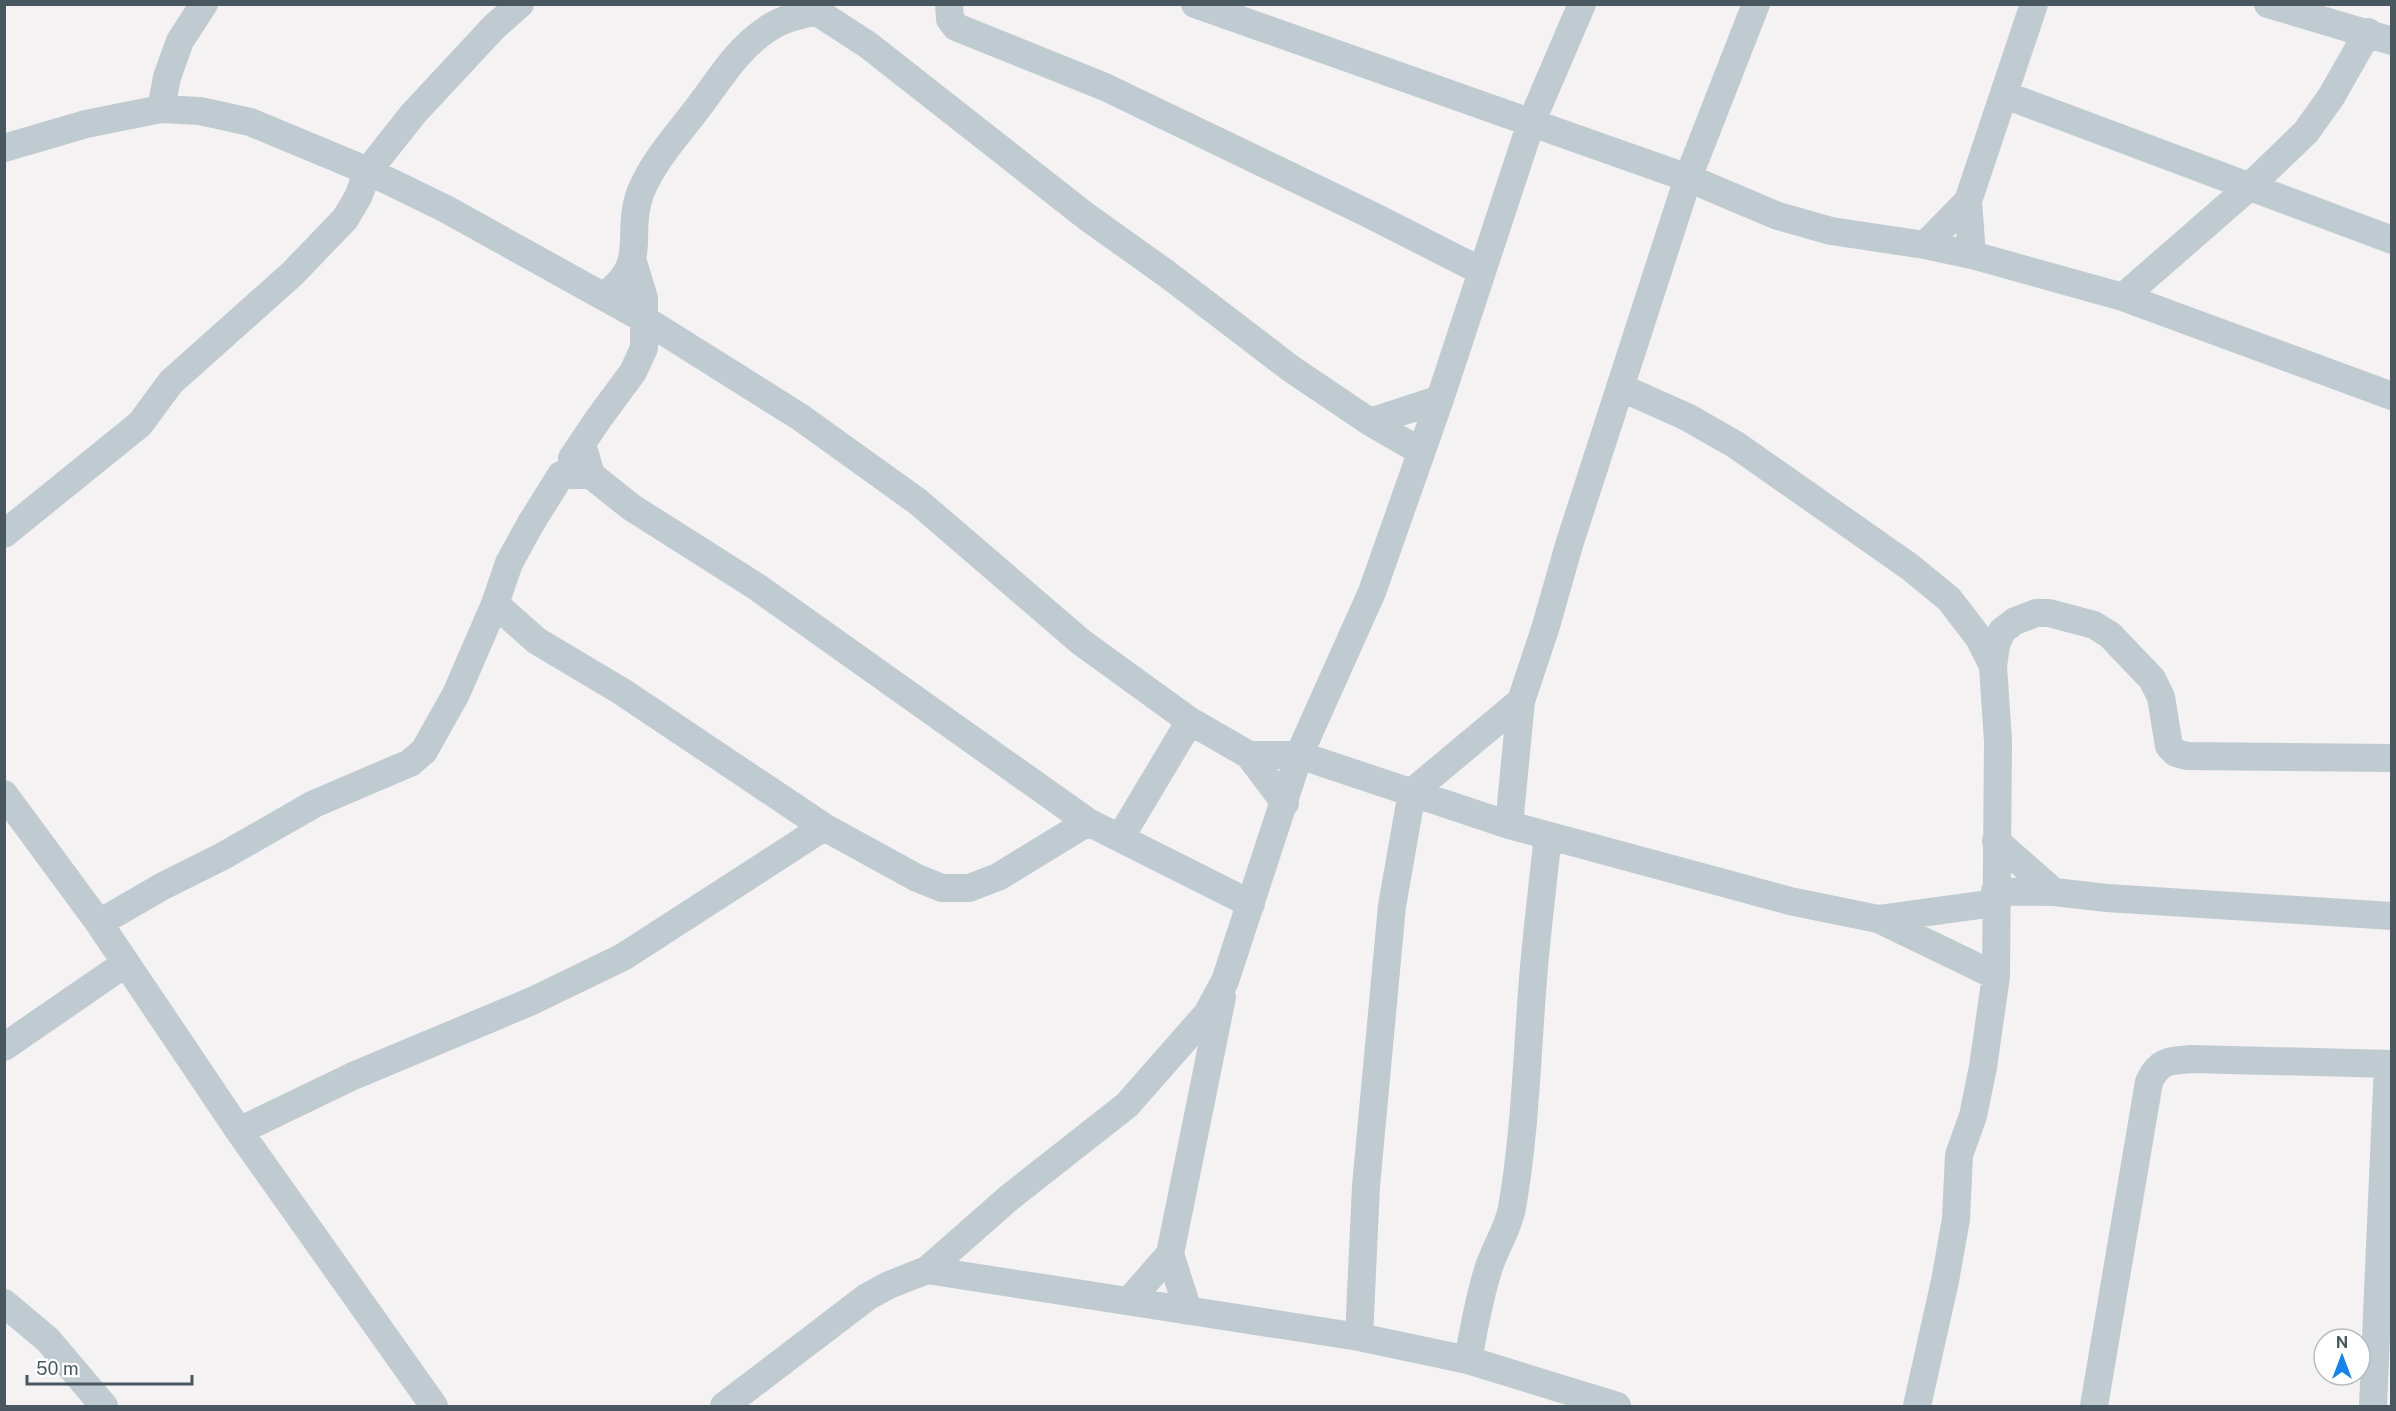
<svg xmlns="http://www.w3.org/2000/svg" width="2396" height="1411" font-family="'Public Sans',sans-serif">
<rect width="100%" height="100%" fill="#f4f2f2"/>
<g fill="none" stroke-linecap="round" stroke-linejoin="round">
<path stroke="#c0cad1" stroke-width="28" d="M805 4 868 45 1087 217 1167 274 1290 368 1370 422 1420 451
M949 4 950 19 956 27 1105 87 1371 215 1481 271
M1195 4 1688 178 1778 216 1831 231 1925 245 1972 255 2123 297 2392 396
M2268 4 2392 41
M2005 95 2392 240
M161 109 167 77 180 41 204 4
M4 148 86 124 161 109 200 111 250 122 368 171 446 209 644 319 800 417 917 501 1081 642 1190 721 1249 755 1285 803
M1925 245 1968 201
M1972 255 1968 201 2034 4
M603 296C651 265 624 234 641 191 656 156 682 130 703 101 723 74 738 49 766 30 781 19 800 15 817 11
M2123 297 2248 188 2306 132 2331 97 2368 32
M1622 388 1687 417 1736 445 1910 567 1949 599 1979 638 1993 666
M1370 422 1440 399
M582 444 591 475 631 507 757 587 1088 822 1251 904
M572 458 599 418 633 372 644 348V298L633 262
M4 534 140 424 171 382 292 274 345 219 358 197 368 171 413 114 494 27 520 4
M495 604 537 641 621 691 824 827 917 878 942 888H969L998 877 1088 822
M1249 755H1299L1509 825 1790 901 1878 919 1996 976
M4 794 99 923 239 1131 434 1406
M1509 825 1521 701 1546 626 1569 545 1688 178 1756 4
M1120 838 1190 721
M1996 841 2054 892
M1995 891 2054 892 2107 898 2392 916
M1878 919 1995 903
M99 923 163 886 223 856 314 804 410 763 424 751 456 694 495 604 509 563 531 523 561 475H591
M4 1047 126 963
M239 1131 353 1076 532 1001 623 957 824 827
M927 1270 1359 1337 1468 1360 1617 1406
M1129 1301 1170 1254
M4 1303 48 1340 104 1406
M1188 1310 1170 1254 1222 997
M1359 1337 1366 1186 1392 906 1412 792 1521 701
M1468 1360C1474 1329 1479 1297 1489 1267 1496 1246 1508 1229 1512 1208 1526 1128 1527 1048 1534 967 1538 923 1543 880 1548 836
M724 1406 867 1297 889 1285 927 1270 1010 1197 1127 1105 1207 1014 1225 981 1299 755 1372 592 1440 399 1531 123 1582 4
M1917 1406 1945 1281 1956 1219 1959 1155 1973 1116 1983 1067 1996 976 1998 741 1993 666 1996 645 2002 631 2015 621 2036 613H2049L2094 625 2110 635 2152 679 2161 697 2169 746 2176 753 2187 756 2392 758
M2094 1406 2149 1082C2159 1060 2169 1061 2191 1059L2392 1064
M2373 1406 2388 1064"/>
</g>
<rect width="2396" height="1411" fill="none" stroke="#495760" stroke-width="12"/>
<g transform="translate(2342 1357)"><circle r="28" fill="#ffffff" stroke="#b6bcbf" stroke-width="1.5"/>
<path d="M0-4.5L10 22L0 15L-10 22Z" fill="#1483ec"/>
<text y="-9" font-size="16" font-weight="bold" text-anchor="middle" fill="#495760">N</text>
</g>
<path d="M27 1375v9h165v-9" fill="none" stroke="#495760" stroke-width="3"/>
<text x="36" y="1375" font-size="18" fill="#495760" stroke="#ffffff" stroke-width="4.5" paint-order="stroke">50 m</text>
</svg>
